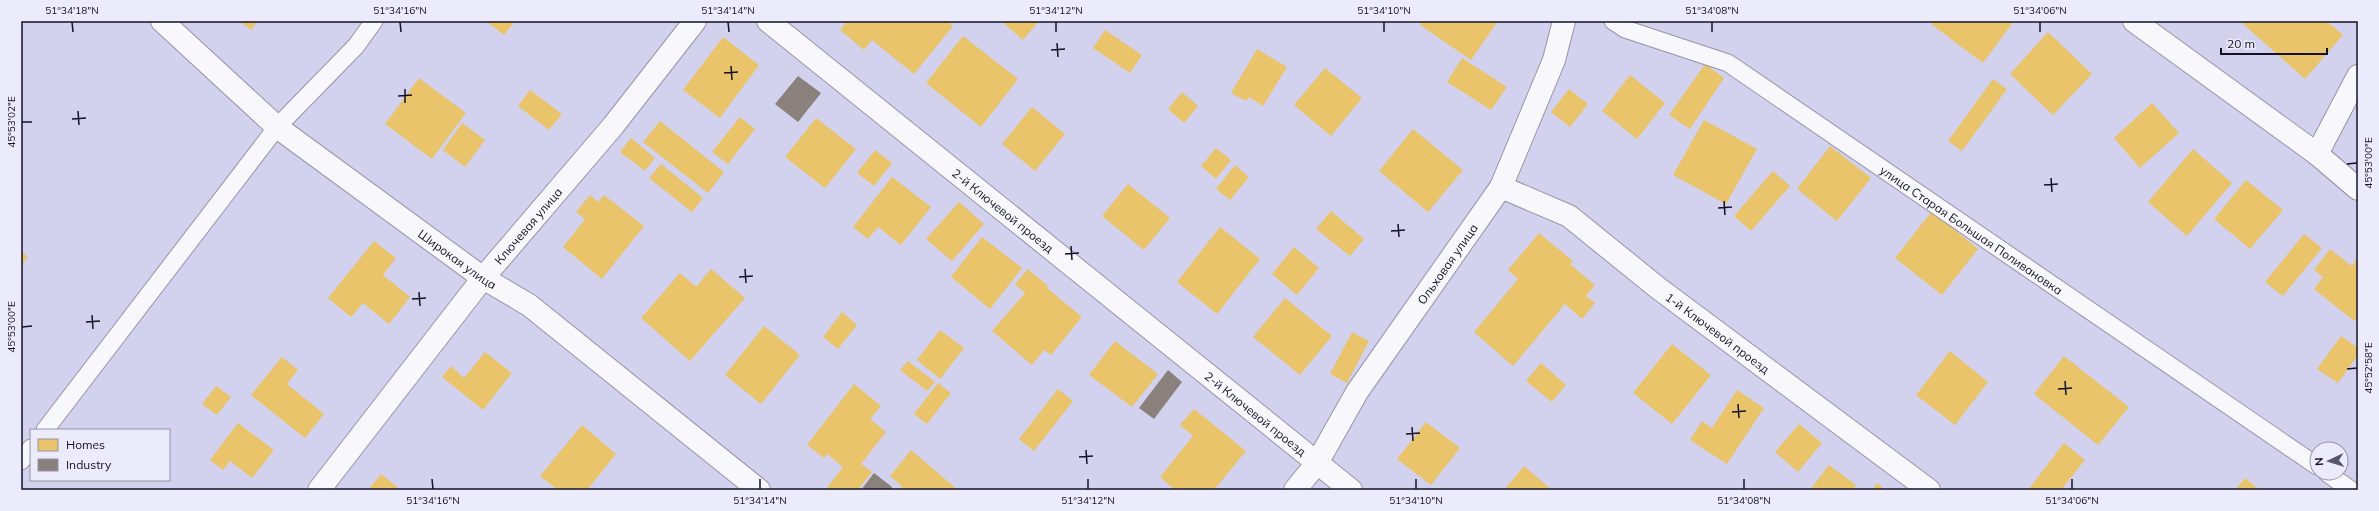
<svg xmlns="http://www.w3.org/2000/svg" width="2379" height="511" font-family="Mulish,sans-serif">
<rect width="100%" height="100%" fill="#d2d1ee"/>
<path fill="#e9c46a" d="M239 21H258L251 30Z
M486 21H515L504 35Z
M847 21H947L953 26 914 74 872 40 864 50 840 30Z
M1001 21H1039L1023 40Z
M1422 21H1498L1471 60 1420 25Z
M1933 21H2014L1983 63 1931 24Z
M2244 21H2327L2343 35 2305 79 2242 23Z
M1105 30 1142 55 1130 73 1093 48Z
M2048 32 2092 74 2053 115 2010 74Z
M963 36 1018 79 981 127 926 83Z
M723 37 759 65 720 118 683 90Z
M1257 49 1287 67 1263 106 1249 97 1246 101 1231 93Z
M1462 58 1507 87 1491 110 1447 82Z
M1705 64 1724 78 1690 129 1669 115Z
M1325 68 1362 98 1331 136 1294 105Z
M1630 75 1665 103 1637 139 1602 111Z
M419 78 466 113 432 159 385 124Z
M1993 79 2007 89 1962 151 1948 141Z
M1569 89 1588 104 1570 127 1551 112Z
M530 90 562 114 549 130 518 106Z
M1182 92 1198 106 1184 123 1168 109Z
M2152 103 2179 133 2140 168 2114 138Z
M1032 107 1065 134 1035 171 1002 144Z
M740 117 755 129 728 164 712 152Z
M816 118 856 149 825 188 785 157Z
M1704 120 1757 149 1726 204 1673 175Z
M660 121 724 172 708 193 643 142Z
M462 123 485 140 465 167 443 150Z
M1413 129 1463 170 1428 212 1379 171Z
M631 138 655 158 645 171 620 152Z
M1830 146 1871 178 1837 221 1797 189Z
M1216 148 1231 160 1216 179 1201 166Z
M2193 149 2232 183 2187 236 2148 202Z
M875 150 892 163 874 186 857 173Z
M661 164 703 198 692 212 649 178Z
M1235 165 1249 177 1230 200 1216 189Z
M1773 171 1790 186 1751 231 1734 216Z
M892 177 931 207 901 245 878 227 868 239 853 227Z
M2246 180 2283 210 2250 249 2214 219Z
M1128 184 1170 218 1144 250 1102 216Z
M590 195 598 202 604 195 644 226 602 279 563 247 585 219 576 212Z
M959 202 984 224 952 261 926 239Z
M1331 211 1364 239 1350 256 1316 229Z
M1932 211 1978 249 1942 295 1895 258Z
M1220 227 1260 259 1217 314 1177 282Z
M1539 233 1573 261 1570 264 1595 285 1586 296 1595 303 1582 319 1565 304 1513 366 1474 332 1518 279 1508 270Z
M2304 234 2322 248 2283 296 2265 282Z
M982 237 1022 268 990 309 951 277Z
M374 241 396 258 383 275 410 297 389 324 363 303 351 317 328 298Z
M1294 247 1319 268 1297 295 1272 274Z
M2330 249 2352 266 2356 260 2358 262V316L2354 321 2314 289 2323 277 2314 270Z
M21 251 28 257 21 265Z
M711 269 745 298 690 361 641 318 680 273 696 287Z
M1028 269 1048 286 1047 288 1082 317 1051 355 1044 350 1032 365 992 331 1025 293 1015 284Z
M1285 298 1332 336 1300 375 1253 337Z
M842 312 857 325 838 349 823 337Z
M764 326 800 355 761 404 725 375Z
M940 330 964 348 940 379 917 360Z
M1352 332 1369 341 1347 383 1330 374Z
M2341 336 2358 348V355L2338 383 2317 369Z
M1115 341 1158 374 1132 407 1089 375Z
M1672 344 1711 375 1672 424 1633 393Z
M1950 351 1988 382 1955 425 1916 395Z
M485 352 512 373 483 410 442 377 451 366 464 378Z
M2064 356 2129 407 2098 445 2034 394Z
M282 357 298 370 287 384 324 414 305 438 251 395Z
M908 361 935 382 927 391 900 370Z
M1541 363 1566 385 1552 402 1526 381Z
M938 383 951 393 927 424 914 414Z
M854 384 881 406 870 419 886 432 861 464 872 472 858 490H828L826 489 843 467 827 454 824 458 807 445Z
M216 386 231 397 217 415 202 404Z
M1058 389 1073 401 1034 451 1019 439Z
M1737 390 1764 408 1727 464 1690 440 1702 421 1712 428Z
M1194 409 1246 451 1214 490H1175L1160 477 1193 436 1180 425Z
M1426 422 1460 448 1431 485 1397 459Z
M238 423 274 450 252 478 230 461 223 470 210 460Z
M1799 424 1822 443 1798 472 1775 452Z
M582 425 616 454 587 490H558L540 476Z
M2064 443 2085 460 2061 490H2028Z
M911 450 958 490H899L902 486 890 476Z
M1829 465 1856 485 1853 490H1810Z
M1524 466 1552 490H1504Z
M381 474 401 490H368Z
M2245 478 2260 490H2235Z
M1877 483 1885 490H1872Z"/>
<path fill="#8a817c" d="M798 76 821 93 798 122 775 104Z
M1168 370 1182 382 1154 419 1139 408Z
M874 473 892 487 890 490H861Z"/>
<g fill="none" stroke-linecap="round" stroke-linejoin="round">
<defs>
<g id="service">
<path id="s1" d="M1613 21 1625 29 1728 63 2317 466"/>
<path d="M45 430 277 127 356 46 374 21"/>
<path d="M21 461 31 448"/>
<path d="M2327 473 2351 490"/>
</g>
<g id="minor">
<path id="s2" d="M162 21 277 127 483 278 529 305 759 490"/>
<path id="s3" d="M768 21 1351 490"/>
<path d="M2134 21 2317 154 2358 189"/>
<path d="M2317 154 2358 76"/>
<path id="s4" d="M1501 187 1569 216 1658 288 1929 490"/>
<path id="s5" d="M319 490 483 278 613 126 695 21"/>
<path id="s6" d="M1295 490 1317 463 1357 392 1501 187 1554 60 1564 21"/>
</g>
</defs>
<use href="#service" stroke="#9694aa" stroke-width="19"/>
<use href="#minor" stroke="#9694aa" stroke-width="24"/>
<use href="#service" stroke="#f8f8fc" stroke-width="17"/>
<use href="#minor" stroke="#f8f8fc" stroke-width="22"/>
</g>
<path fill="none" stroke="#131224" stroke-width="1.5" d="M72 22 73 32M400 22 401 32M728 22 729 32M1056 22V32M1384 22V32M1712 22V32M2040 22V32M1057 43 1058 57M1051 50 1065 49M731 66 732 80M724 73 738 72M405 89V103M398 96 412 95M78 111 79 125M72 119 86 118M22 122H32M2347 164 2357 163M2051 178 2052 192M2044 185 2058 184M1724 201 1725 215M1718 208 1732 207M1398 224 1399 237M1391 231 1405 230M1071 246 1072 260M1065 254 1079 253M745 269 746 283M739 277 753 276M419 292 420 306M412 299 426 298M92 315 93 329M86 322 100 321M22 327 32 326M2347 369 2357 368M2065 381 2066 395M2058 389 2072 388M1738 404 1739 418M1732 412 1746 411M1412 427 1413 441M1406 434 1420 433M1086 450 1087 464M1079 457 1093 456M432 479 433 489M760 479V489M1088 479V489M1416 479V489M1744 479V489M2072 479V489"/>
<g text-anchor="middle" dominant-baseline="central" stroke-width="4" stroke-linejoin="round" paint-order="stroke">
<g font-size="12" fill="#131224" stroke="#ebebfb">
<text stroke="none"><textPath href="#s3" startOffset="302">2-й Ключевой проезд</textPath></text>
<text stroke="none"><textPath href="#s5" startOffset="337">Ключевая улица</textPath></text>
<text stroke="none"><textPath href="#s1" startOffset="418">улица Старая Большая Поливановка</textPath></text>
<text stroke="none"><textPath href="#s2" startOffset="380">Широкая улица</textPath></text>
<text stroke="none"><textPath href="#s6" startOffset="273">Ольховая улица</textPath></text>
<text stroke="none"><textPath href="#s4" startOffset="263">1-й Ключевой проезд</textPath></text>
<text stroke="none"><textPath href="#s3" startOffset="626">2-й Ключевой проезд</textPath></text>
</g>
</g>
<rect width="2379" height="511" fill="none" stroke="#ebebfb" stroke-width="44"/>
<rect x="30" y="429" width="140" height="52" fill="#ebebfb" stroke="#9594a5"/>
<rect x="38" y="439" width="20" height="12" fill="#e9c46a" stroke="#9594a5"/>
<text x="66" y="449" font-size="12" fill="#131224">Homes</text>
<rect x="38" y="459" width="20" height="12" fill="#8a817c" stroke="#9594a5"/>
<text x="66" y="469" font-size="12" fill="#131224">Industry</text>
<g transform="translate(2329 461) rotate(266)"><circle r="19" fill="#ebebfb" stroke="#9594a5"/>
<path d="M0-3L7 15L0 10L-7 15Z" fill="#56556b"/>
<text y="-6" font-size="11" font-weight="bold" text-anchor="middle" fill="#131224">N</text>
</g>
<path d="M2221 48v6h106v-6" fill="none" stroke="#131224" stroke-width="2"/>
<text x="2227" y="48" font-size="12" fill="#131224" stroke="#ebebfb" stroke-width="3" paint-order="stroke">20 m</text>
<rect x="22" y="22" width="2335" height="467" fill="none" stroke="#131224" stroke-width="1.5"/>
<g font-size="10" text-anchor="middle" fill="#131224">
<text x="72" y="14">51°34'18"N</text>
<text x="400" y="14">51°34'16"N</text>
<text x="728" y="14">51°34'14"N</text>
<text x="1056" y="14">51°34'12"N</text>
<text x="1384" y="14">51°34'10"N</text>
<text x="1712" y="14">51°34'08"N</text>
<text x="2040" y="14">51°34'06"N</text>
<text transform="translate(11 122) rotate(-90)" y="4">45°53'02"E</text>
<text transform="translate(2368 163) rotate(-90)" y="4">45°53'00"E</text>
<text transform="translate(11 327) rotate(-90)" y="4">45°53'00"E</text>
<text transform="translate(2368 368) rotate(-90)" y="4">45°52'58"E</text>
<text x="433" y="504">51°34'16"N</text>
<text x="760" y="504">51°34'14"N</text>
<text x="1088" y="504">51°34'12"N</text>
<text x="1416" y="504">51°34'10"N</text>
<text x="1744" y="504">51°34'08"N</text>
<text x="2072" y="504">51°34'06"N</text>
</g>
</svg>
